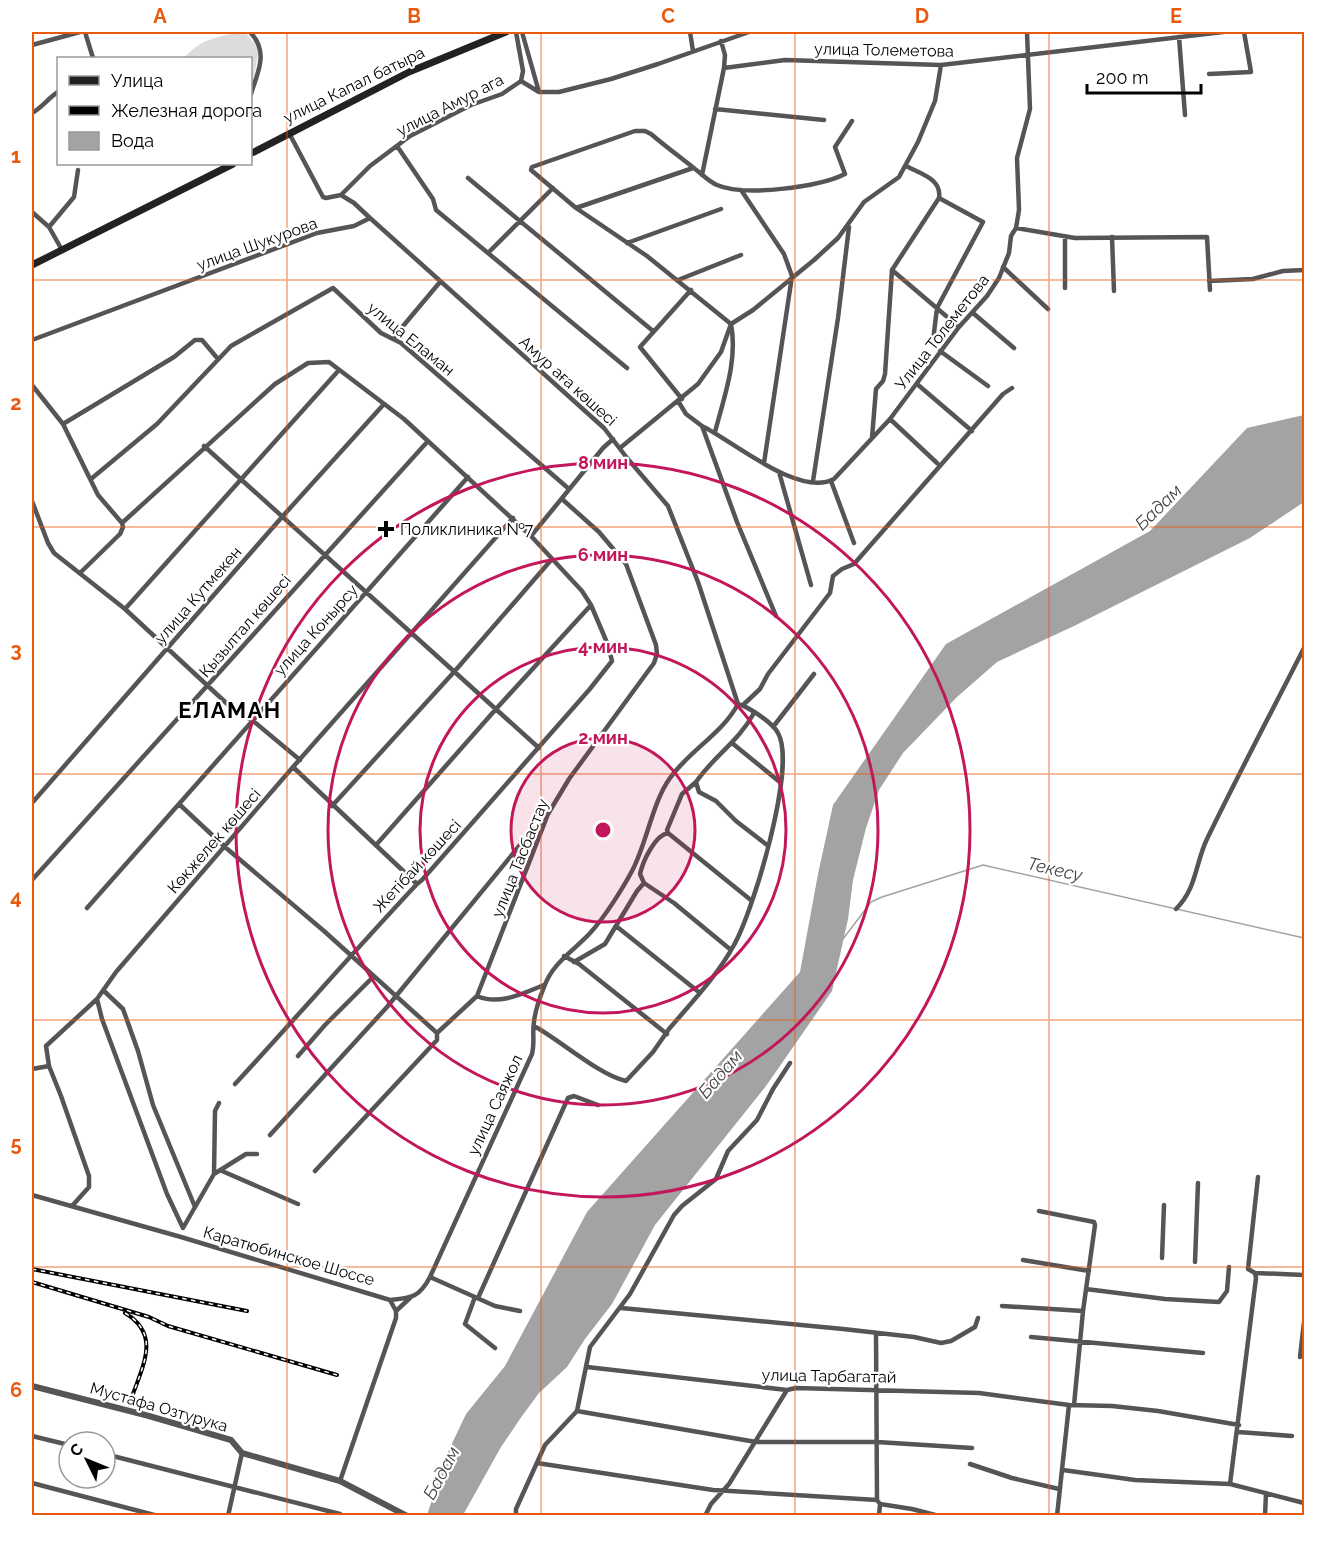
<svg xmlns="http://www.w3.org/2000/svg" width="1336" height="1547" font-family="Raleway,sans-serif">
<rect width="100%" height="100%" fill="#fff"/>
<path fill="#dcdcdc" d="M242 32H245L259 49 251 92 250 58H184C202 38 217 37 242 32Z"/>
<path fill="#a3a3a3" d="M1304 415V502L1250 538 1074 626 997 662 957 697 903 753 879 790 866 828 853 880 848 919 832 991 766 1086 655 1225 612 1304 585 1339 567 1367 539 1393 522 1416 501 1447 463 1515H427L448 1452 466 1414 505 1366 587 1212 800 972 818 874 833 805 946 644 1150 531 1247 428Z"/>
<g fill="none" stroke-linecap="round" stroke-linejoin="round">
<path stroke="#a3a3a3" stroke-width="1.5" d="M843 939 871 902 882 897 983 865 1304 938"/>
<path stroke="#555" stroke-width="4.5" d="M85 32 93 58
M250 32C270 53 257 73 250 97
M516 32 523 71 521 81
M522 32 539 92
M690 32 693 51
M1179 37 1185 115
M32 45 80 32
M724 68 785 60 941 65 1223 32
M1209 74 1251 72 1244 32
M715 109 824 120
M32 113C43 107 48 98 58 92
M397 146 433 199 436 210 627 368
M693 168 576 208 531 170 532 167 635 131H645L651 134C665 146 680 157 695 169 702 174 709 182 717 185 744 197 819 187 845 174L835 147 852 121
M702 175 724 68 725 55 721 41
M468 178 653 331
M741 190 784 254 792 276 764 463
M341 195 370 166 410 136 471 105 502 94 521 81 539 92H559L611 79 658 64 749 32
M576 208 647 256 731 324C738 360 724 397 715 432
M32 212 49 227 62 250
M370 218 604 428 627 458 668 506 698 582 738 704C722 734 690 750 670 778 652 803 647 843 632 871 623 888 604 918 591 932 575 950 553 962 544 987 540 997 535 1011 534 1022 532 1033 535 1042 532 1054L430 1277C419 1298 411 1298 390 1300
M49 227 74 197 78 170
M1016 228 1075 238 1207 237 1210 290
M1065 237V288
M1112 237 1114 291
M627 243 721 209
M488 253 553 188
M1003 267 1048 309
M892 270 959 327
M678 280 741 255
M1209 281 1253 279 1283 271 1304 270
M973 313 1014 348
M393 338 440 282
M32 340 317 233 354 226 370 218 354 203 341 195 326 198 323 197 289 133
M933 341 937 308 983 222 939 198
M940 351 988 386
M917 384 972 431
M32 385 63 424 98 495 122 523
M682 399 640 347 691 290
M678 401 686 414 702 426 737 522 776 616
M890 419 937 463
M63 424 174 357 195 340H202L218 359
M702 426C733 441 799 498 834 479L890 419 959 327 987 296 999 278 1009 253 1011 236 1016 228 1019 210 1017 158 1030 109 1027 32
M872 438 876 389 883 381 885 374 892 270 939 198C942 179 921 174 906 166
M204 446 539 748
M620 448 698 384 721 352 731 324 753 310 814 260 838 238 864 202 899 177 918 142 935 101 941 65
M779 472 811 585
M91 479 157 424 231 346 333 288 381 333 401 343 569 489
M813 481 838 318 849 227
M831 481 854 543
M32 501 48 543 54 553 125 609 237 713 252 720 300 760
M531 536 603 448 613 439
M80 573 120 534 123 527 122 523 275 384 308 363 329 362 404 419 531 536 582 591 591 605 608 645 612 661 589 690 422 880 417 884C355 950 296 1018 235 1084
M125 609 339 370
M743 705 760 689 768 674 830 593 833 576 842 569 854 564 1003 394 1012 388
M754 713C738 742 714 756 696 782L699 792 716 801 736 821 767 845
M773 727 814 674
M732 743 781 783
M293 767 417 884
M32 803 282 517 384 404
M179 804 225 847 324 931 437 1033
M332 806 454 672 552 559
M668 833 752 901
M376 845 496 709 591 605
M32 880 428 441
M644 883 640 874C643 861 655 835 668 833L667 830 682 794 696 782
M87 908 468 477
M1176 909C1197 888 1195 864 1207 839 1238 775 1272 711 1304 648
M616 926 700 993
M564 956 579 964 667 1034
M574 962 605 944 637 891 644 883 674 903 731 950
M544 985C524 993 499 1006 477 996L548 814 569 779 654 663 657 654 656 645 626 564 599 532 562 499
M104 991 123 1009 138 1051 153 1105 195 1207
M534 1026C560 1040 599 1075 626 1081L653 1052 669 1029C692 1002 717 976 734 945 753 912 797 766 778 733 773 723 749 707 738 704
M298 1056 325 1025 373 977
M32 1069 49 1066
M270 1135 387 1007 520 845 542 823
M222 1171 298 1204
M315 1171 437 1040V1033L477 996
M214 1174 215 1111 219 1103
M32 1195 181 1237 390 1300 396 1311V1318L340 1481
M72 1206 89 1187V1176L61 1096 49 1066 46 1046 97 999
M1039 1211 1094 1222 1095 1225 1083 1311 1074 1405
M183 1228 167 1194 102 1019 97 999 116 972 293 767 513 518
M183 1228 214 1174 246 1154H257
M1162 1258 1164 1205
M1023 1260 1089 1271
M1195 1262 1198 1183
M1255 1273 1304 1275
M430 1277 495 1306 520 1311
M1086 1289 1165 1299 1219 1302 1227 1291 1229 1267
M475 1297 465 1324 495 1348
M478 1298 568 1098 574 1096 598 1105
M1002 1306 1083 1311
M621 1308 843 1329 914 1337 941 1343 951 1341 975 1327 978 1318
M396 1311 410 1298
M876 1333 877 1500
M1031 1337 1203 1353
M1300 1357 1304 1322
M587 1367 787 1390 796 1388 979 1393 1069 1405 1112 1406 1158 1411 1239 1425
M577 1411 756 1442H877L972 1448
M1238 1432 1292 1436
M32 1436 69 1445
M105 1454 340 1514
M537 1463 713 1490 877 1500 880 1504 912 1509 939 1516
M970 1464 1012 1478 1059 1489
M1063 1470 1135 1480 1230 1484 1304 1503
M32 1483 158 1516
M1230 1484 1256 1278 1255 1273 1248 1269 1258 1177
M228 1516 242 1453
M516 1516V1509L545 1445 577 1411 590 1347 630 1294 674 1215 682 1206 716 1179 728 1151 757 1120 773 1089 790 1063
M705 1516 711 1504 729 1484 787 1390
M879 1516 880 1504
M1057 1516 1069 1405
M1265 1516 1266 1493"/>
<path stroke="#555" stroke-width="6" d="M32 1386 149 1416 231 1440 242 1453 340 1481 407 1516"/>
<path stroke="#222" stroke-width="7" d="M250 154 409 72 506 32
M32 265 233 164"/>
<defs>
<path id="rail" d="M32 1269 247 1311
M32 1282 149 1317 168 1326 337 1375
M125 1313C160 1334 144 1363 133 1394"/>
</defs>
<use href="#rail" stroke="#000" stroke-width="4"/>
<use href="#rail" stroke="#fff" stroke-width="1.5" stroke-dasharray="4.5" stroke-linecap="butt"/>
</g>
<path fill="none" stroke="#e8590c" stroke-width="1.5" stroke-opacity="0.55" d="M287 32V1516M541 32V1516M795 32V1516M1049 32V1516M32 280H1304M32 527H1304M32 774H1304M32 1020H1304M32 1267H1304"/>
<circle cx="603" cy="830" r="92" fill="#c2185b" fill-opacity=".12"/>
<g fill="none" stroke="#c2185b" stroke-width="3">
<circle cx="603" cy="830" r="92"/>
<circle cx="603" cy="830" r="183"/>
<circle cx="603" cy="830" r="275"/>
<circle cx="603" cy="830" r="367"/>
</g>
<path fill="#000" stroke="#fff" stroke-width="2" d="M383 520h6v6h6v6h-6v6h-6v-6h-6v-6h6z"/>
<g text-anchor="middle" dominant-baseline="central" stroke-width="4.5" stroke-linejoin="round" paint-order="stroke">
<g font-size="16" fill="#000" stroke="#fff">
<text transform="translate(884 50) rotate(1)">улица Толеметова</text>
<text transform="translate(354 85) rotate(-26)">улица Капал батыра</text>
<text transform="translate(450 105) rotate(-27)">улица Амур ага</text>
<text transform="translate(257 244) rotate(-20)">улица Шукурова</text>
<text transform="translate(942 332) rotate(-52)">Улица Толеметова</text>
<text transform="translate(411 339) rotate(39)">улица Еламан</text>
<text transform="translate(568 381) rotate(42)">Амур аға көшесі</text>
<text transform="translate(198 595) rotate(-49)">улица Кутмекен</text>
<text transform="translate(245 626) rotate(-49)">Қызылтал көшесі</text>
<text transform="translate(316 630) rotate(-48)">улица Конырсу</text>
<text transform="translate(214 841) rotate(-49)">Көкжелек көшесі</text>
<text transform="translate(520 858) rotate(-68)">улица Тасбастау</text>
<text transform="translate(417 866) rotate(-47)">Жетібай көшесі</text>
<text transform="translate(495 1105) rotate(-65)">улица Саяжол</text>
<text transform="translate(289 1256) rotate(16)">Каратюбинское Шоссе</text>
<text transform="translate(829 1376) rotate(1)">улица Тарбагатай</text>
<text transform="translate(159 1407) rotate(16)">Мустафа Озтурука</text>
</g>
<g font-size="16" fill="#000" stroke="#fff" text-anchor="start">
<text x="400" y="529">Поликлиника №7</text>
</g>
<g font-size="18" font-style="italic" fill="#444" stroke="#fff">
<text transform="translate(1158 507) rotate(-44)">Бадам</text>
<text transform="translate(1055 869) rotate(13)">Текесу</text>
<text transform="translate(720 1074) rotate(-49)">Бадам</text>
<text transform="translate(441 1473) rotate(-62)">Бадам</text>
</g>
<g font-size="22" font-weight="bold" letter-spacing="1.5" fill="#000" stroke="#fff">
<text x="230" y="710">ЕЛАМАН</text>
</g>
</g>
<circle cx="603" cy="830" r="9" fill="#c2185b" stroke="#fff" stroke-width="3"/>
<g font-size="18" text-anchor="middle" font-weight="bold" fill="#c2185b" stroke="#fff" stroke-width="4.5" stroke-linejoin="round" paint-order="stroke">
<text x="603" y="469">8 мин</text>
<text x="603" y="561">6 мин</text>
<text x="603" y="653">4 мин</text>
<text x="603" y="744">2 мин</text>
</g>
<rect width="1336" height="1547" fill="none" stroke="#ffffff" stroke-width="66"/>
<rect x="57" y="57" width="195" height="108" fill="#ffffff" stroke="#999999" stroke-width="1.5"/>
<rect x="69" y="76" width="30" height="9" fill="#222222" stroke="#999999" stroke-width="1.5"/>
<text x="111" y="87" font-size="18" fill="#000000">Улица</text>
<rect x="69" y="106" width="30" height="9" fill="#000000" stroke="#999999" stroke-width="1.5"/>
<text x="111" y="117" font-size="18" fill="#000000">Железная дорога</text>
<rect x="69" y="132" width="30" height="18" fill="#a3a3a3" stroke="#999999" stroke-width="1.5"/>
<text x="111" y="147" font-size="18" fill="#000000">Вода</text>
<g transform="translate(87 1460) rotate(313)"><circle r="28" fill="#ffffff" stroke="#999999" stroke-width="1.5"/>
<path d="M0-4.5L10 22L0 15L-10 22Z" fill="#000000"/>
<text y="-9" font-size="16" font-weight="bold" text-anchor="middle" fill="#000000">С</text>
</g>
<path d="M1087 84v9h114v-9" fill="none" stroke="#000000" stroke-width="3"/>
<text x="1096" y="84" font-size="18" fill="#000000" stroke="#ffffff" stroke-width="4.5" paint-order="stroke">200 m</text>
<rect x="33" y="33" width="1270" height="1481" fill="none" stroke="#e8590c" stroke-width="2"/>
<g font-size="20" text-anchor="middle" font-weight="bold" fill="#e8590c">
<text x="160" y="23">A</text>
<text x="414" y="23">B</text>
<text x="668" y="23">C</text>
<text x="922" y="23">D</text>
<text x="1176" y="23">E</text>
<text x="16" y="163">1</text>
<text x="16" y="410">2</text>
<text x="16" y="657">3</text>
<text x="16" y="904">4</text>
<text x="16" y="1151">5</text>
<text x="16" y="1397">6</text>
</g>
</svg>
